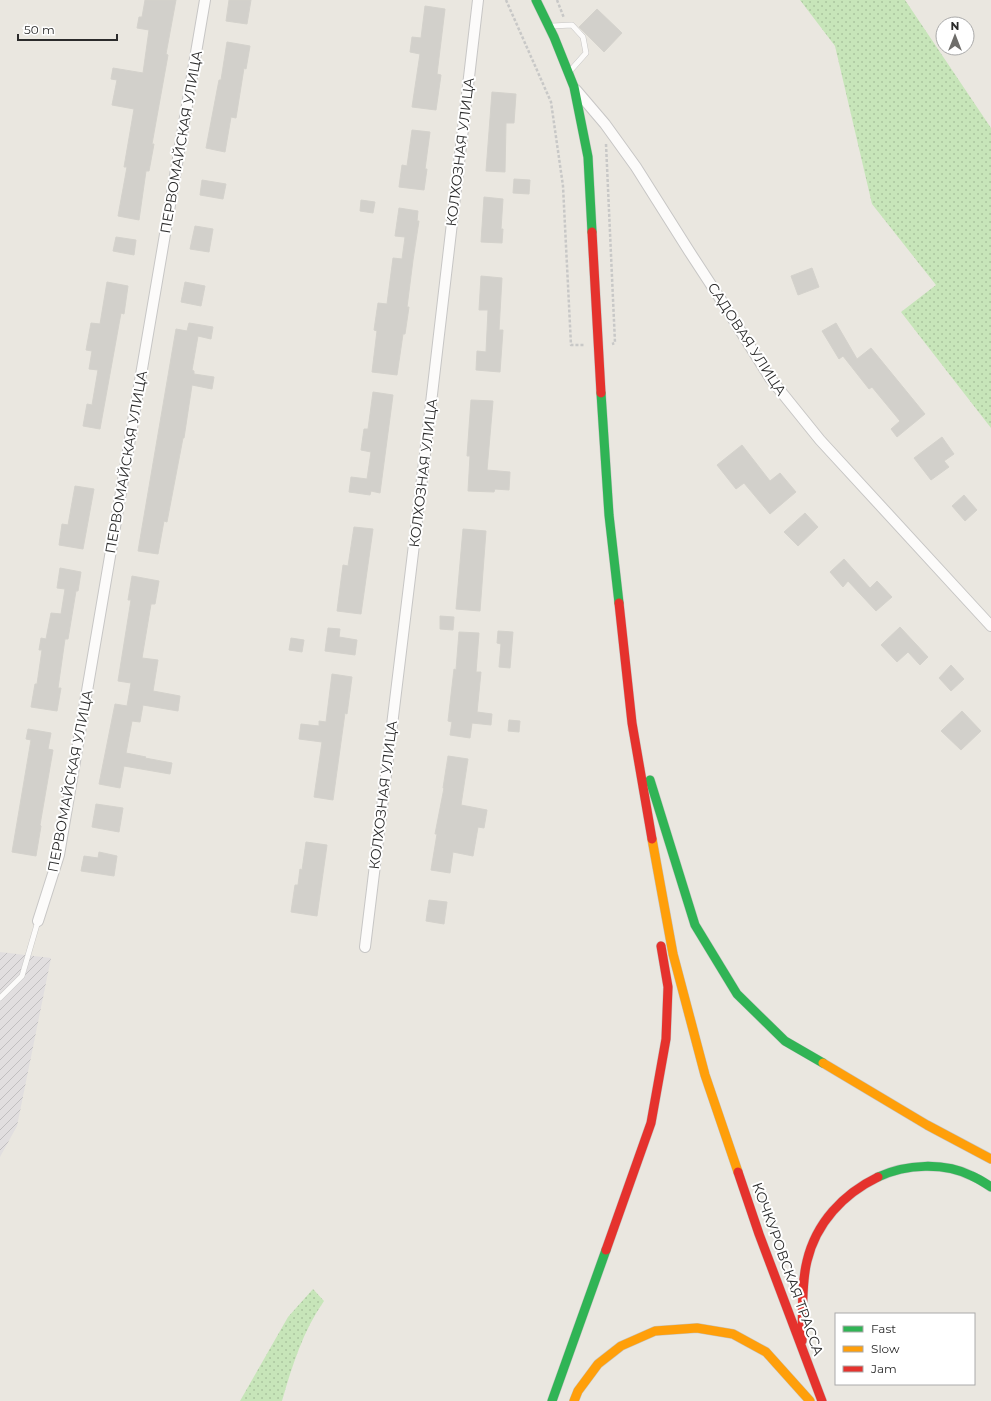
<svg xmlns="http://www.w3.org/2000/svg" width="991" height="1401" font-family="Montserrat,sans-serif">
<defs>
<pattern id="industrial-furrows" width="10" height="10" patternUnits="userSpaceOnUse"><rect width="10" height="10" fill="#e1dedf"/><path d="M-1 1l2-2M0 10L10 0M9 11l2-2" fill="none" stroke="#c1bfc0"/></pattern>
<pattern id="grass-dots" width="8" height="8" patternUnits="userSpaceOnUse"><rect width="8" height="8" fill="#c7e5b9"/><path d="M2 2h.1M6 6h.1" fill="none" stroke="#abc59f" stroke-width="1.8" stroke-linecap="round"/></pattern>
</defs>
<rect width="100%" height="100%" fill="#eae7e0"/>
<path fill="url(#industrial-furrows)" d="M0 952 51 958 17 1126 0 1157Z"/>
<path fill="url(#grass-dots)" d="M800 0H905L991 128V428L901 312 936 285 872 204 835 46Z
M313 1289 324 1301C303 1331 292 1366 282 1401H240L288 1317Z"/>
<path fill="#d2d0cb" stroke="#d4d2cc" d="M145 0H176L166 54 168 55 152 144H154L149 171H146L139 220 118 216 127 167H124L134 109 112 105 117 80 111 79 113 68 143 73 149 30 137 28 139 17H142Z
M229 0H251L247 24 226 21Z
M425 6 445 9 437 74 441 75 436 110 412 107 420 54 410 52 412 37 421 38Z
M597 9 622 33 604 52 579 27Z
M227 42 250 46 246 69 244 68 236 118 231 117 225 152 206 148 219 80H221Z
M492 92 516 94 514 123H506L505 172 486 171Z
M412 130 430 132 425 169H427L424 190 399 187 402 165 407 166Z
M514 179 530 180 529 194 513 193Z
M202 180 226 184 223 199 200 195Z
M484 197 503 199 501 229H503L502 243 481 242Z
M361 200 375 202 373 213 360 211Z
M399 208 418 211 417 221H419L413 260 407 307H409L405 334H403L397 375 372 372 377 331 374 330 378 303 387 304 393 258 402 259 405 237 395 236Z
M195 226 213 229 209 252 190 249Z
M116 237 136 240 134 255 113 251Z
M812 268 819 287 798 295 791 276Z
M481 276 502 278 499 330H503L500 372 476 370 477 351 486 352 488 310H479Z
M107 282 128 286 124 314 121 313 100 429 83 426 87 404 92 405 98 370 89 369 92 351 86 350 91 323 100 324Z
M185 282 205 286 201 306 181 302Z
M189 323 213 327 211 339 198 336 192 370 194 371V374L214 377 212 389 192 385 184 438H183L167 522 164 521 158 554 138 551 176 329 187 331Z
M836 323 857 359 871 348 925 414 897 437 891 429 900 421 872 387 869 389 843 356 839 359 822 331Z
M373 392 393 395 380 493 371 491 370 495 349 492 351 477 367 479 371 452 361 450 364 429H368Z
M471 400 493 401 487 470 510 472 509 490 495 489 494 492 468 491 470 456H467Z
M942 437 954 454 944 461 949 467 931 480 914 458Z
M742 445 770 481 780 473 796 492 770 514 744 483 736 489 717 465Z
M75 486 94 489 83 549 59 545 62 524 68 525Z
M964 495 977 510 965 521 952 506Z
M805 513 818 527 798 546 784 532Z
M354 527 373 529 361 614 337 611 343 565 348 566Z
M463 529 486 531 480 611 456 609Z
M844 559 870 588 877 581 892 597 876 611 848 581 843 587 830 572Z
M60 568 81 572 78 591H76L68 639H65L58 688H61L57 711 31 707 35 684H37L42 650H39L41 638 46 639 51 613 61 614 65 589 57 588Z
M132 576 159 581 155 604H151L142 658 158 660 153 691 180 696 178 711 143 705 140 722 132 721 126 753 146 757 145 758 172 763 170 774 124 766 120 788 99 784 115 704 127 706 131 683 118 681 131 600H128Z
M440 616 454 617 453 630 440 629Z
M900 627 928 657 920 665 908 652 897 662 881 645Z
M328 628 340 629 339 637 357 640 355 655 325 651Z
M498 631 513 632 510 668 499 667 501 644 497 643Z
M459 632 479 633 476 672H481L477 712 492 714 491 725 472 723 470 738 450 735 452 722 448 721 454 669 456 670Z
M291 638 304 640 302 652 289 650Z
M951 665 964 679 951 691 939 678Z
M332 674 352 677 347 714 345 713 333 800 314 797 322 742 299 739 301 724 319 726V721L326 722Z
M962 711 981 731 961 750 941 731Z
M509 720 520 721 519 732 508 731Z
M28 729 51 733 48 749 53 750 40 825 41 826 36 856 12 852 31 740 26 739Z
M448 756 468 759 461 805 487 810 484 828 478 827 473 856 453 852 450 873 431 870 437 834H435L444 788H443Z
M96 804 123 808 119 832 92 827Z
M306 842 327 845 317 916 291 912 295 885H298L300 869 302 870Z
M99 852 117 856 114 876 81 871 84 856 98 858Z
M429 900 447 902 444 924 426 921Z"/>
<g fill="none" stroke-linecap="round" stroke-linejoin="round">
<defs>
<path id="lane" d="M552 26 572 25 583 37 586 53 570 71
M0 998 22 976 38 921"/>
<path id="street" d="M576 90 605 124 636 167 689 251 721 300 770 378 820 440 991 626
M38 921 59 855 205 0
M365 947 426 446 478 0"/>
<path id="fast" d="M536 0 554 37 574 87 588 157 592 232
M601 393 609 515 619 603
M650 780 695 925 737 994 785 1041 823 1063
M878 1177C906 1164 944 1162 972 1176 979 1179 985 1183 991 1187
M552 1401 606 1250"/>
<path id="slow" d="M652 839 673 954 705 1075 738 1172
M823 1063 927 1125 991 1159
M574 1401 578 1391 598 1364 621 1346 655 1331 697 1328 733 1334 766 1352 810 1401"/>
<path id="jam" d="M592 232 601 393
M619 603 632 723 652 839
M738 1172 759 1234 822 1401
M606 1250 651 1123 666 1039 668 987 661 946
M802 1341C803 1316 801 1285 807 1261 816 1223 843 1194 878 1177"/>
</defs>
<use href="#lane" stroke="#c7c6c5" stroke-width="6"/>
<use href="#street" stroke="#c7c6c5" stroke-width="12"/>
<use href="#fast" stroke="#c5c4c1" stroke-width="10"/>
<use href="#slow" stroke="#c5c4c1" stroke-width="10"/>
<use href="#jam" stroke="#c5c4c1" stroke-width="10"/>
<path stroke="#c8c8c7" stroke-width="2.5" stroke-dasharray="3 2" stroke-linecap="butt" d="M506 0 551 102 563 186 571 345H585
M557 0 564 18
M606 144 615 343 612 344"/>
<use href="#lane" stroke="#fcfbfa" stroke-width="5"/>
<use href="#street" stroke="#fcfbfa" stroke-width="10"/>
<use href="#fast" stroke="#30b455" stroke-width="9"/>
<use href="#slow" stroke="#ff9f0a" stroke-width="9"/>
<use href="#jam" stroke="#e5322d" stroke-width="9"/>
</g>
<g text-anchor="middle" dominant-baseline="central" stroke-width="4" stroke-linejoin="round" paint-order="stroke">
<g font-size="14" fill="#2b2b2b" stroke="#fff">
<text transform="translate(181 142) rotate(-80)">ПЕРВОМАЙСКАЯ УЛИЦА</text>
<text transform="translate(460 152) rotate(-83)">КОЛХОЗНАЯ УЛИЦА</text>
<text transform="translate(747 339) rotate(57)">САДОВАЯ УЛИЦА</text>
<text transform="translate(126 462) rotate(-80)">ПЕРВОМАЙСКАЯ УЛИЦА</text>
<text transform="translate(423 473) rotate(-83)">КОЛХОЗНАЯ УЛИЦА</text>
<text transform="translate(70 781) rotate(-79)">ПЕРВОМАЙСКАЯ УЛИЦА</text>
<text transform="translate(383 795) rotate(-83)">КОЛХОЗНАЯ УЛИЦА</text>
<text transform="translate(788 1269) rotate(70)">КОЧКУРОВСКАЯ ТРАССА</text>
</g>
</g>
<rect x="835" y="1313" width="140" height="72" fill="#ffffff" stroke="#aaaaaa"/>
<rect x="843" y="1326" width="20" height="6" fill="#30b455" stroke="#aaaaaa"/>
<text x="871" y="1333" font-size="12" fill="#2b2b2b">Fast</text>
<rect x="843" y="1346" width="20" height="6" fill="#ff9f0a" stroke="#aaaaaa"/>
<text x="871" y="1353" font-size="12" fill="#2b2b2b">Slow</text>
<rect x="843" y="1366" width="20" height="6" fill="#e5322d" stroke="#aaaaaa"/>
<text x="871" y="1373" font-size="12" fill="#2b2b2b">Jam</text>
<g transform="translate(955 36)"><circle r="19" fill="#ffffff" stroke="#aaaaaa"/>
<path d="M0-3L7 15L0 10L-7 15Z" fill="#6e6d6a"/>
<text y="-6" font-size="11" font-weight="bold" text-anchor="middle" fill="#2b2b2b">N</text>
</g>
<path d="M18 34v6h99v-6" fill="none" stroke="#2b2b2b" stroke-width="2"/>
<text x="24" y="34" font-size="12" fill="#2b2b2b" stroke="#ffffff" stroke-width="3" paint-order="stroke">50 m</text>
</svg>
